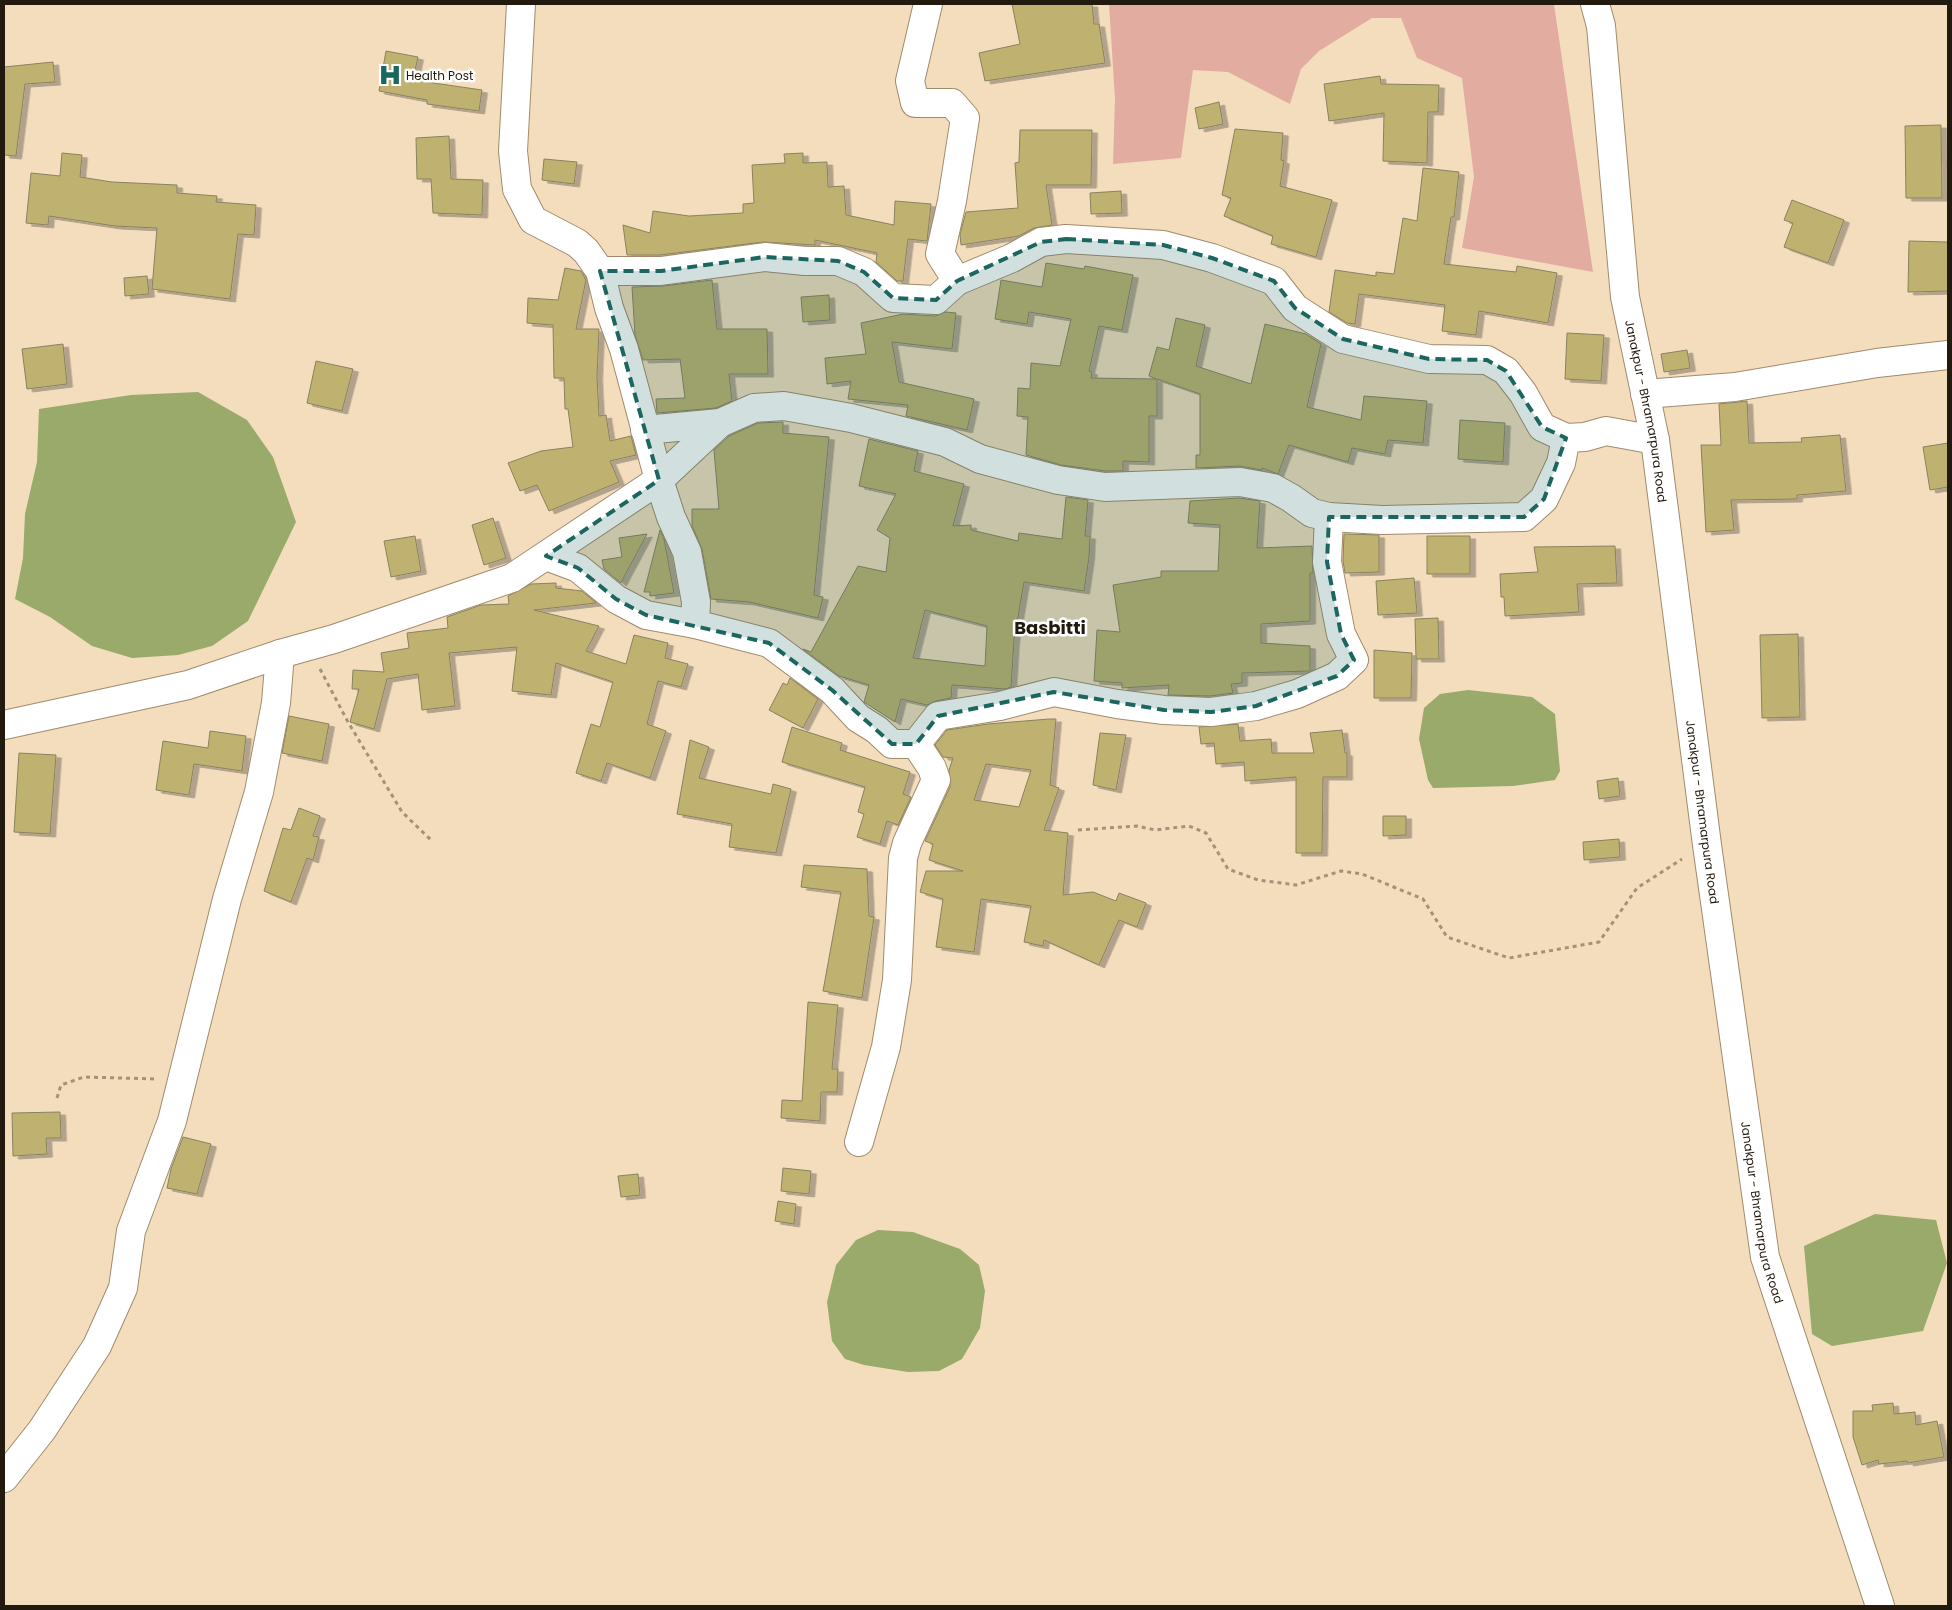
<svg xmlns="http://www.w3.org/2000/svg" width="1952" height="1610" font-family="Poppins,sans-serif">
<defs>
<filter id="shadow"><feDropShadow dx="5.5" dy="3" stdDeviation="0" flood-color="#0004"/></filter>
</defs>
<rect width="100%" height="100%" fill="#f4ddbd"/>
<path fill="#e2aca1" d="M1109 4H1554L1593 272 1462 248 1474 177 1462 78 1417 58 1401 18H1372L1319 51 1301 69 1290 104 1228 72 1193 70 1181 158 1113 164 1115 99Z"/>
<path fill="#99aa6a" d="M198 392 247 420 273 457 296 522 248 621 212 646 178 655 132 658 92 646 50 617 15 599 23 558 25 514 37 462 39 409 131 395Z
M1468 690 1532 697 1555 714 1560 771 1555 780 1513 786 1433 788 1428 780 1419 739 1424 708 1440 694Z
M1875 1214 1936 1220 1947 1263 1923 1331 1832 1346 1812 1334 1804 1246Z
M878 1230 913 1232 960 1249 979 1265 985 1291 980 1328 962 1359 939 1371 908 1372 864 1365 845 1359 832 1341 827 1302 836 1265 856 1240Z"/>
<path fill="#bfb26f" stroke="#888260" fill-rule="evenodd" filter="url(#shadow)" d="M1012 4H1092L1094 24H1099L1105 63 985 81 979 53 1020 44Z
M386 51 418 57 413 80 482 90 479 111 427 104V100L379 91Z
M53 62 55 82 25 84 16 156 4 155V67Z
M1380 76 1381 84 1439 85 1438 112H1428L1427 163 1383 161 1384 113 1329 121 1324 84Z
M1219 102 1223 124 1199 129 1195 108Z
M1941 125 1942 198H1906L1905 126Z
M1235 129 1283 133 1281 160 1284 161 1280 186 1332 200 1316 257 1271 244 1273 236 1224 216 1231 198 1222 195Z
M1020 130H1092L1091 185H1046L1052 225 1034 228 1019 236 961 245 960 234 966 212 1018 208 1015 163 1019 162Z
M449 136 451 179 483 180 482 215 433 213 431 179H417L416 138Z
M62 153 82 155 80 177 112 182 177 185V193L217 196 216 202 256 205 254 235 238 234 230 299 152 289 157 228 115 226 49 216 48 225 26 223 31 173 60 176Z
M803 153V163L827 162 828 187 844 186 846 215 894 225 895 201 931 204 927 241 908 239 903 281H897L876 262 877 253 815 240V245L763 242 660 255H627L623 225 650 233 653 211 689 216 743 213V204L754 203 752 165 785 163 784 154Z
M544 159 577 162 574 184 542 180Z
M1423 168 1459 172 1454 217H1451L1444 264 1516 272 1517 266 1557 273 1548 323 1479 311 1476 335 1442 331 1445 305 1359 294 1355 324 1347 323 1329 312 1335 270 1376 276V272L1394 274 1403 218 1417 221Z
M1121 191 1122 213 1091 214 1090 193Z
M1792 200 1844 220 1828 263 1784 247 1793 223 1784 220Z
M1909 241 1948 242V291L1908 292Z
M1046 263 1084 269 1085 266 1133 275 1122 330 1099 326 1089 371 1092 372 1091 378 1156 379 1149 376 1157 347 1169 350 1176 318 1205 325 1196 366 1251 384 1265 324 1306 334 1321 344 1307 407 1361 420 1364 396 1427 401 1423 443 1388 440 1385 454 1352 448 1348 462 1289 445 1278 474 1262 468V470L1240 466 1196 468V455H1200V394L1157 379V416H1149V462L1123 461V471H1106L1061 465 1026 455 1028 417 1017 416 1018 388 1030 389 1031 363 1060 366 1071 319 1029 312 1027 324 995 319 1001 280 1042 287Z
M565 268 581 271 586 280 576 329H599L597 377 599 416 606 415 610 441 631 436 636 455 610 461 619 482 549 511 537 485 520 491 508 463 541 451 573 447 568 409H565L564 378H554L553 325 527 323 528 298 558 300Z
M147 276 149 294 125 296 124 278Z
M712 280 717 329H767L768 374H729L732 401 716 408 657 413 656 399 685 398 680 359 643 360 635 335 632 287 663 286Z
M829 295 830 320 803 322 801 297Z
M946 312 956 313 952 349 892 342 899 382 974 399 967 430 906 416 908 405 848 399 851 381 827 384 825 358 866 354 861 323 903 314 935 316Z
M1567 333 1604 335 1601 381 1565 379Z
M63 344 67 384 27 389 22 349Z
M1687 350 1690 368 1664 372 1661 354Z
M316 361 353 369 342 411 307 403Z
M1747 401 1749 443 1802 442 1801 438 1840 435 1846 491 1797 495V499L1731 500 1734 530 1706 532 1701 445H1721L1719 404Z
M1460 420 1505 423 1503 462 1458 459Z
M783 422V433L829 437 814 595 823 597 818 618 749 602 711 599 702 549 692 526V509H719L714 450 729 436 758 423Z
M869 439 918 451 914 471 964 484 953 526 971 525V530L1018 541 1019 533 1062 539 1066 497 1088 500 1085 536H1090L1089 557 1084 591 1024 582 1014 640 1011 687 1005 689 952 685 951 698 936 701 927 705 901 699 895 722 864 702 869 685 839 676 803 649 811 652 858 566 886 572 890 538 877 530 896 494 859 486ZM925 610 987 626 985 666 913 658Z
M1948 443V487L1930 490 1923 447Z
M1239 498 1260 501 1257 548 1312 546 1313 573H1310V621L1261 624V643L1310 646V671L1242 673V683L1231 684 1233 693 1210 696 1168 695 1169 685 1122 688V683L1094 681 1097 630 1120 632 1113 585 1161 577V571H1218L1220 525 1188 523 1190 501Z
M493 518 506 558 484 565 472 525Z
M660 530 664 539 674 593 650 596V592H644Z
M647 534 624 577 621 583 604 569 602 560 622 557 619 538Z
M1344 534 1379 535V572L1345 573 1343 561Z
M415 536 421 571 391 577 384 541Z
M1427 536H1470V574H1427Z
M1615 546 1617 583 1577 584 1579 612 1505 616 1504 597H1501L1500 574 1538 572 1534 547Z
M1414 578 1417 613 1378 615 1376 581Z
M556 583V588L582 591 596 603 534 610 599 626 586 651 626 664 634 635 668 643 665 658 688 664 681 687 658 681 647 724 666 731 650 778 607 763 601 781 576 773 591 724 600 727 613 682 556 663 551 695 512 691 517 647 449 653 455 706 422 710 418 674 387 679 374 729 350 722 359 689H352L353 670 384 672 381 653 409 648 407 633 448 628 447 617 481 605 509 604 508 596 531 584Z
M1438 618 1439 659H1416L1415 619Z
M1798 634 1800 717 1762 718 1760 635Z
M1374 650 1412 653 1411 698H1374Z
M790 678 818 699 803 728 769 710 783 683 787 685Z
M289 716 329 724 322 761 282 753Z
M1049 719H1056L1050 785 1059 788 1044 830 1068 833 1063 895 1093 892 1116 901 1119 893 1146 903 1137 927 1119 920 1099 965 1044 940 1043 946 1024 942 1031 906 981 899 974 952 936 947 943 899 920 892 926 871H963L929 860 933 844 925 841 950 787 949 770 953 758 943 757 935 745 947 730 988 724ZM986 764 1031 770 1019 807 974 800Z
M1238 724 1240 741 1271 739 1272 753H1314L1310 733 1342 730 1345 753H1347V777H1323L1322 853H1296V777L1245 781 1244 762 1216 764 1214 743 1201 744 1199 727Z
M792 727 842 743 840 750 910 772 903 794 911 797 898 825 887 821 880 844 857 837 864 814 858 812 865 787 782 762Z
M210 731 246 736 242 771 194 764 189 795 156 790 163 741 208 748Z
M1100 733 1126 735 1116 790 1093 785Z
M690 740 709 747 699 778 771 794 773 784 791 789 776 853 729 847 732 824 677 814Z
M19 753 56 755 50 834 14 832Z
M1618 778 1620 796 1599 799 1597 781Z
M299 808 320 816 313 836 319 837 313 860 307 858 291 902 264 891 283 828 291 830Z
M1383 816H1406V835L1383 836Z
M1619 839 1620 857 1584 860 1583 842Z
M804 865 867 869 869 916 874 917 862 998 823 991 841 892 801 887Z
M808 1002 838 1005 832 1069H838L837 1092H821L820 1121 781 1118 782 1100 802 1101Z
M60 1112 61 1138H46L47 1154 13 1156 12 1113Z
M183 1137 211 1144 197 1194 167 1188 171 1169Z
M783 1168 811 1171 809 1194 781 1191Z
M638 1174 640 1195 621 1197 618 1176Z
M778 1201 796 1204 794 1224 775 1221Z
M1893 1403 1894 1414 1915 1412 1916 1425 1937 1421 1944 1457 1908 1463 1907 1461 1879 1464 1878 1460 1862 1465 1853 1437V1411H1873L1872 1405Z"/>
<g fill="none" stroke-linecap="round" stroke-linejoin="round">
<defs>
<g id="minor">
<path d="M521 4 513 151 517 189 533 220 577 243 586 251 600 271 609 308 624 349 659 480 671 517 687 552 696 602 695 624 769 643 832 690 858 718 877 730 892 744H916L938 716 1000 706 1054 692 1117 704 1164 710 1211 712 1256 706 1297 694 1337 676 1354 660 1341 634 1327 562 1329 517"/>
<path d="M928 4 910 81 915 103H952L965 118 952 201 940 254 957 281"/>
<path id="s1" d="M1595 4 1601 26 1625 297 1655 440 1707 845 1765 1257 1880 1606"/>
<path d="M600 271H661L765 257 805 261H838L864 272 893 298 936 300 957 281 1012 258 1041 242 1066 239 1163 245 1212 258 1274 281 1295 308 1343 339 1429 359 1487 360 1506 371 1523 393 1542 427 1566 438"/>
<path d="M1645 394 1735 387 1877 363 1948 355"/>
<path d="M645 430 720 423 754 408 784 406 851 418 945 442 980 459 1058 480 1105 487 1240 482 1273 488 1291 498 1312 513 1329 517 1382 520 1524 517 1544 499 1561 463 1566 438 1585 437 1606 431 1655 440"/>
<path d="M546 556 578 568 616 599 646 615 695 624"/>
<path d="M4 725 188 685 280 654 334 639 512 578 659 480 720 423"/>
<path d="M859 1142 886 1047 897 980 903 858 907 843 936 780 932 768 916 744"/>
<path d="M4 1478 42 1430 97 1346 123 1288 131 1231 172 1121 227 899 259 792 276 703 280 654"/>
</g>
</defs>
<use href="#minor" stroke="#a08b6d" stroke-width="30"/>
<path stroke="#a39279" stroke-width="3" stroke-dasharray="4 4" stroke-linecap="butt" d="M320 669 348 722 402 812 432 841
M1078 830 1137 826 1155 830 1189 826 1206 833 1228 869 1258 880 1296 885 1341 871 1362 874 1423 899 1447 937 1509 958 1599 942 1637 888 1682 859
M57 1098 61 1085 84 1077 157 1079"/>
<use href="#minor" stroke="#fff" stroke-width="28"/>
</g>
<path fill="#1b665f" fill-opacity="0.2" stroke="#1b665f" stroke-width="4" stroke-dasharray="10 6" stroke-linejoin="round" d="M1066 239 1163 245 1212 258 1274 281 1295 308 1343 339 1429 359 1487 360 1506 371 1542 427 1566 438 1544 499 1524 517H1329L1327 562 1341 634 1354 660 1337 676 1256 706 1211 712 1164 710 1054 692 938 716 916 744H892L832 690 769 643 646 615 616 599 578 568 546 556 659 480 600 271H661L765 257 838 261 864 272 893 298 936 300 957 281 1041 242Z"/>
<defs>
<symbol id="hospital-bare" viewBox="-9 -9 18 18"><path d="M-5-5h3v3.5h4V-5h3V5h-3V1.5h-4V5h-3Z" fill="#1b665f" stroke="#fff" stroke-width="2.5" paint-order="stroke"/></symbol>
</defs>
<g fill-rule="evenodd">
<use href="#hospital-bare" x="374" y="59" width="32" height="32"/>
</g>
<g text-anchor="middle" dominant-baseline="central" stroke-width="5" stroke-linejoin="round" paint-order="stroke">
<g font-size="12" fill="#221a0e" stroke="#fff" text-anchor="start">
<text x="406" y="75">Health Post</text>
</g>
<g font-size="12" fill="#221a0e" stroke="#fff">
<text stroke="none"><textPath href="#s1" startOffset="411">Janakpur - Bhramarpura Road</textPath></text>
<text stroke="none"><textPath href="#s1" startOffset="816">Janakpur - Bhramarpura Road</textPath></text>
<text stroke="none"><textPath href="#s1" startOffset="1221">Janakpur - Bhramarpura Road</textPath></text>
</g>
<g font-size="18" font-weight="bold" fill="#221a0e" stroke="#fff">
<text x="1050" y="627">Basbitti</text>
</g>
</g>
<rect width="1952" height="1610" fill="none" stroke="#221a0e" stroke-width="10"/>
</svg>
